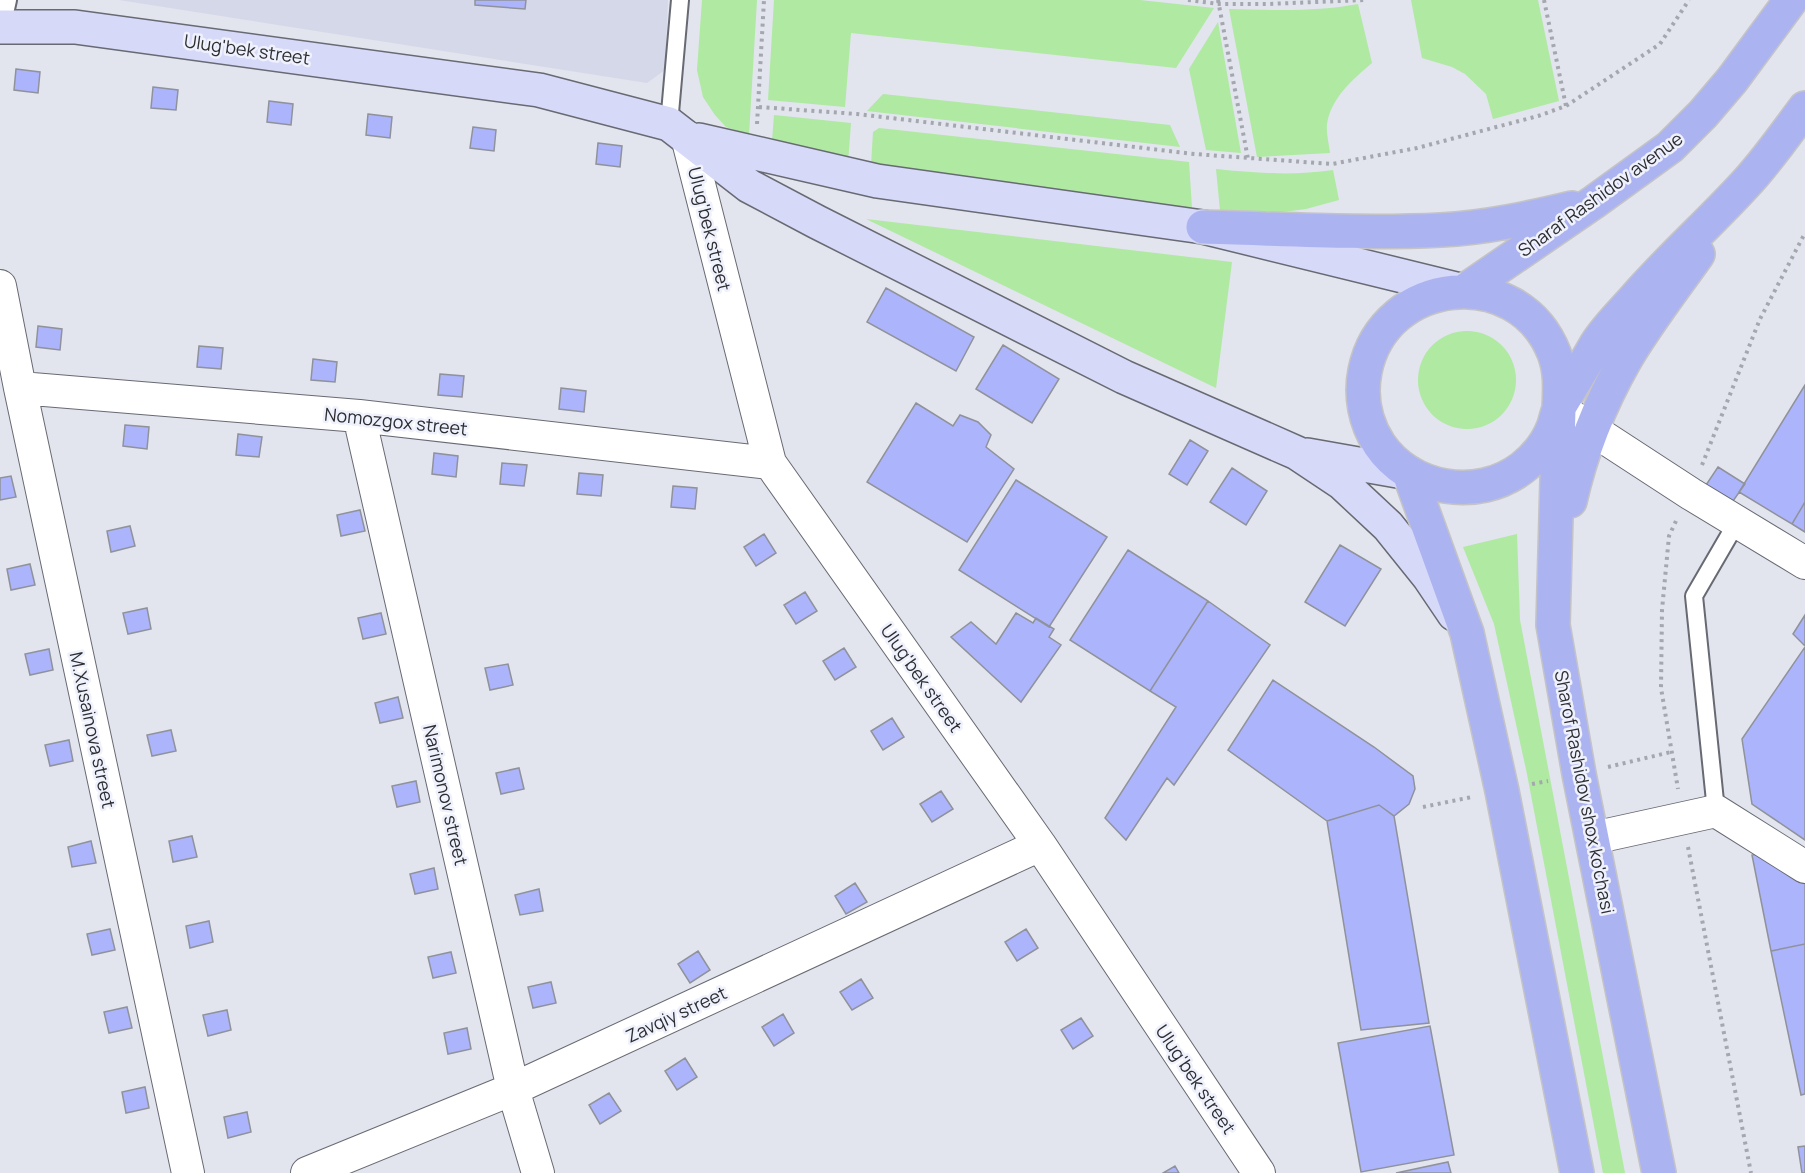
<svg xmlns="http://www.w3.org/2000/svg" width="1805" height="1173" font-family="Manrope,sans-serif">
<rect width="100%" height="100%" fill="#e2e4ee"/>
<path fill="#d5d8e9" d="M119 0H668L665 70 647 83Z"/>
<path fill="#afe9a2" d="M702 0H757L749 135 726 127 715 115 703 97 697 70Z
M774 0H1140L1214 8 1176 68 851 33 845 107 768 100Z
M1411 0H1538L1559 101 1493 119 1486 94 1465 74 1452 67 1422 58Z
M1358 4 1372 63C1353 79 1331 98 1327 124 1326 133 1329 144 1330 153L1257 157 1229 9C1272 10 1317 12 1358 4Z
M1218 22 1241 153 1206 150 1189 69Z
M883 94 1170 125 1180 147 867 111Z
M774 115 851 123 848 163 772 141Z
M879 128 1189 162 1192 208 871 166 873 132Z
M1216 169C1256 173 1293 176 1333 170L1339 200 1306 209 1275 213 1220 210Z
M866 219 1232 262 1216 388Z
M1418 380a49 49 0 1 1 98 0a49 49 0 1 1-98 0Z
M1517 534 1520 620 1625 1173H1603L1527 774 1494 624 1463 547Z"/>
<path fill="#acb5fb" stroke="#90929b" stroke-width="1.5" d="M475 0H526L525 9 475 5Z
M16 69 40 72 38 93 14 90Z
M153 87 178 90 176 110 151 108Z
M269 101 293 104 291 125 267 122Z
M368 114 392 117 390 138 366 135Z
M473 127 496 130 494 151 470 148Z
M598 143 622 146 620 167 596 164Z
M886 288 974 337 956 371 867 322Z
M38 326 62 329 60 350 36 347Z
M1003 345 1059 379 1032 423 976 389Z
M199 346 223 348 221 369 197 367Z
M313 359 337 362 335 382 311 380Z
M440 374 464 376 462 397 438 395Z
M1805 385V502L1792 524 1739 492Z
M561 388 586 391 584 412 559 409Z
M916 403 953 426 960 415 978 422 991 435 986 447 1014 469 967 542 867 482Z
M125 425 149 427 147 449 123 446Z
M238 434 262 437 259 457 236 455Z
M1190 440 1208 451 1187 485 1169 474Z
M434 453 458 456 456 477 432 474Z
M502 463 527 465 524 486 500 484Z
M1718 467 1745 484 1733 501 1706 485Z
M1232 468 1267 491 1246 525 1210 502Z
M579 473 603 475 601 496 577 494Z
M11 476 16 497 0 500V478Z
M1016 480 1107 537 1049 627 959 570Z
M673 486 697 488 695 509 671 507Z
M1805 502V532L1792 524Z
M360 510 365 531 341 536 337 515Z
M130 526 135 546 111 552 107 531Z
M764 534 776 553 756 566 744 547Z
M1340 545 1381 569 1345 626 1305 602Z
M1128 550 1208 601 1150 691 1070 640Z
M30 564 35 585 11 590 7 569Z
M805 592 817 611 796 624 784 605Z
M1208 601 1270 645 1174 785 1167 778 1126 840 1105 818 1176 707 1150 691Z
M147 608 151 629 128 634 123 613Z
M381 613 386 634 363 639 358 618Z
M1016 613 1033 623 1036 618 1054 629 1049 637 1061 645 1021 702 951 637 971 622 996 644Z
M1805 615V646L1793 634Z
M1805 647V840L1752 804 1742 739Z
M844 648 856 667 835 680 823 661Z
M49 649 53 670 30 675 25 654Z
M508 664 513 685 490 690 485 668Z
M1273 680 1374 747 1413 776 1415 789 1409 804 1394 816 1379 805 1327 821 1228 750Z
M398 697 403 718 380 723 375 703Z
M892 718 904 737 883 750 871 731Z
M171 730 176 751 152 756 147 735Z
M69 740 73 761 50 766 45 745Z
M519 768 524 789 501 794 496 773Z
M416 781 420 802 397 807 392 786Z
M941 791 953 809 932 822 920 804Z
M1379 805 1394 816 1429 1023 1361 1030 1327 821Z
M192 836 197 857 173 862 169 841Z
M91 841 96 863 72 867 68 847Z
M1764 853 1805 881V944L1771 951 1752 855Z
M434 868 438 889 415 894 410 874Z
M855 883 867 902 846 914 835 896Z
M539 889 543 911 520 915 515 895Z
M209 921 213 942 190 948 186 926Z
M110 929 115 950 92 955 87 934Z
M1026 929 1038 948 1017 961 1005 942Z
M1805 944V1094L1801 1095 1771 951Z
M698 951 710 970 690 983 678 964Z
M451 952 456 973 433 978 428 957Z
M861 979 873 998 852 1010 840 992Z
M551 982 556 1003 533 1008 528 987Z
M127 1007 132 1028 109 1033 104 1012Z
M227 1010 231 1030 208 1036 203 1015Z
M783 1014 794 1033 774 1046 762 1027Z
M1081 1018 1093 1036 1073 1049 1061 1030Z
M1430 1026 1454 1155 1361 1172 1338 1043Z
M467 1028 471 1049 448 1054 444 1033Z
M685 1058 697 1077 677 1090 665 1071Z
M145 1087 149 1108 126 1113 122 1092Z
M609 1093 621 1111 600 1124 589 1105Z
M247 1112 251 1132 228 1138 224 1117Z
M1805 1146V1173H1802L1798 1147Z
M1448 1162 1451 1173H1396Z
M1175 1166 1179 1173H1163Z"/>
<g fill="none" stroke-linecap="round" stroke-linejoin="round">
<defs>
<path id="service" d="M2 27 8 0
M669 124 680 0
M1716 811 1694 596 1737 522"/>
<path id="minor" d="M687 137 770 463 1040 845 1259 1173
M0 286 20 388 188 1173
M20 388 359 416 770 463
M1559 408 1691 494 1805 563
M359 416 513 1089 538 1173
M1593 838 1716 811 1805 867
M307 1173 513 1089 1040 845"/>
<path id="secondary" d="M0 27H75L539 90 669 124 749 186 817 222 1124 377 1297 453 1342 483 1388 526 1429 577 1454 614
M699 140 877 181 1203 227 1464 291
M1307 455 1409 473"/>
<path id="primary" d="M1203 227C1283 229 1362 234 1441 230 1485 228 1530 218 1572 208
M1464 291 1594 202 1670 147 1703 114 1732 80 1791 0
M1409 473 1467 633 1502 791 1577 1173
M1570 501C1581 452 1600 404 1625 360 1646 324 1674 288 1698 254
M1659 1173 1579 774 1553 625 1559 408C1560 389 1561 371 1554 353 1518 262 1384 276 1365 371 1360 396 1365 422 1379 444 1410 490 1477 502 1522 468 1535 458 1547 443 1553 428 1556 420 1557 412 1561 404 1573 384 1585 364 1597 343 1608 326 1623 312 1636 297 1672 256 1713 220 1749 180 1769 158 1787 132 1805 108"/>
</defs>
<use href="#service" stroke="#686a73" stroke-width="20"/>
<use href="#minor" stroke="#686a73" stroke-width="34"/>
<use href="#secondary" stroke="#686a73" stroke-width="36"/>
<use href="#primary" stroke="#c4c4c6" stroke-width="36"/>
<path stroke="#a5a7af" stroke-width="4" stroke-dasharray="3 4.5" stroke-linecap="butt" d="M1188 0 1219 4H1268L1364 0
M1218 0 1248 159
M1544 0 1566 106
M759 107 857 114 1194 154 1332 164 1417 148 1538 116 1566 106 1660 44 1689 0
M757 124 764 0
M1702 465 1760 319 1805 233
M1676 521 1669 536 1662 610 1661 688 1678 789
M1608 767 1671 752
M1532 784 1548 781
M1423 807 1472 797
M1688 847 1751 1173"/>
<use href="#service" stroke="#fff" stroke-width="16"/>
<use href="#minor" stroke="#fff" stroke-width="32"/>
<use href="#secondary" stroke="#d6d9f8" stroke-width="33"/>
<use href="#primary" stroke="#acb3f1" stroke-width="33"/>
</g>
<g text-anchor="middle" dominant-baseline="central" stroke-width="5" stroke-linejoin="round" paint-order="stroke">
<g font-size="18" fill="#2d2e32" stroke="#eff1fc">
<text transform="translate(247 49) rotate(8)">Ulug'bek street</text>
<text transform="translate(1600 194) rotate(-36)">Sharaf Rashidov avenue</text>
<text transform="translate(710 229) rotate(76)">Ulug'bek street</text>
<text transform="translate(396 421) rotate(6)">Nomozgoх street</text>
<text transform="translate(922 678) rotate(55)">Ulug'bek street</text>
<text transform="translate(93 730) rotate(78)">M.Xusainova street</text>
<text transform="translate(1585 792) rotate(79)">Sharof Rashidov shox ko'chasi</text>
<text transform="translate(446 795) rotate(77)">Narimonov street</text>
<text transform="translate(676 1014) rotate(-25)">Zavqiy street</text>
<text transform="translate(1196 1079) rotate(56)">Ulug'bek street</text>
</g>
</g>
</svg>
